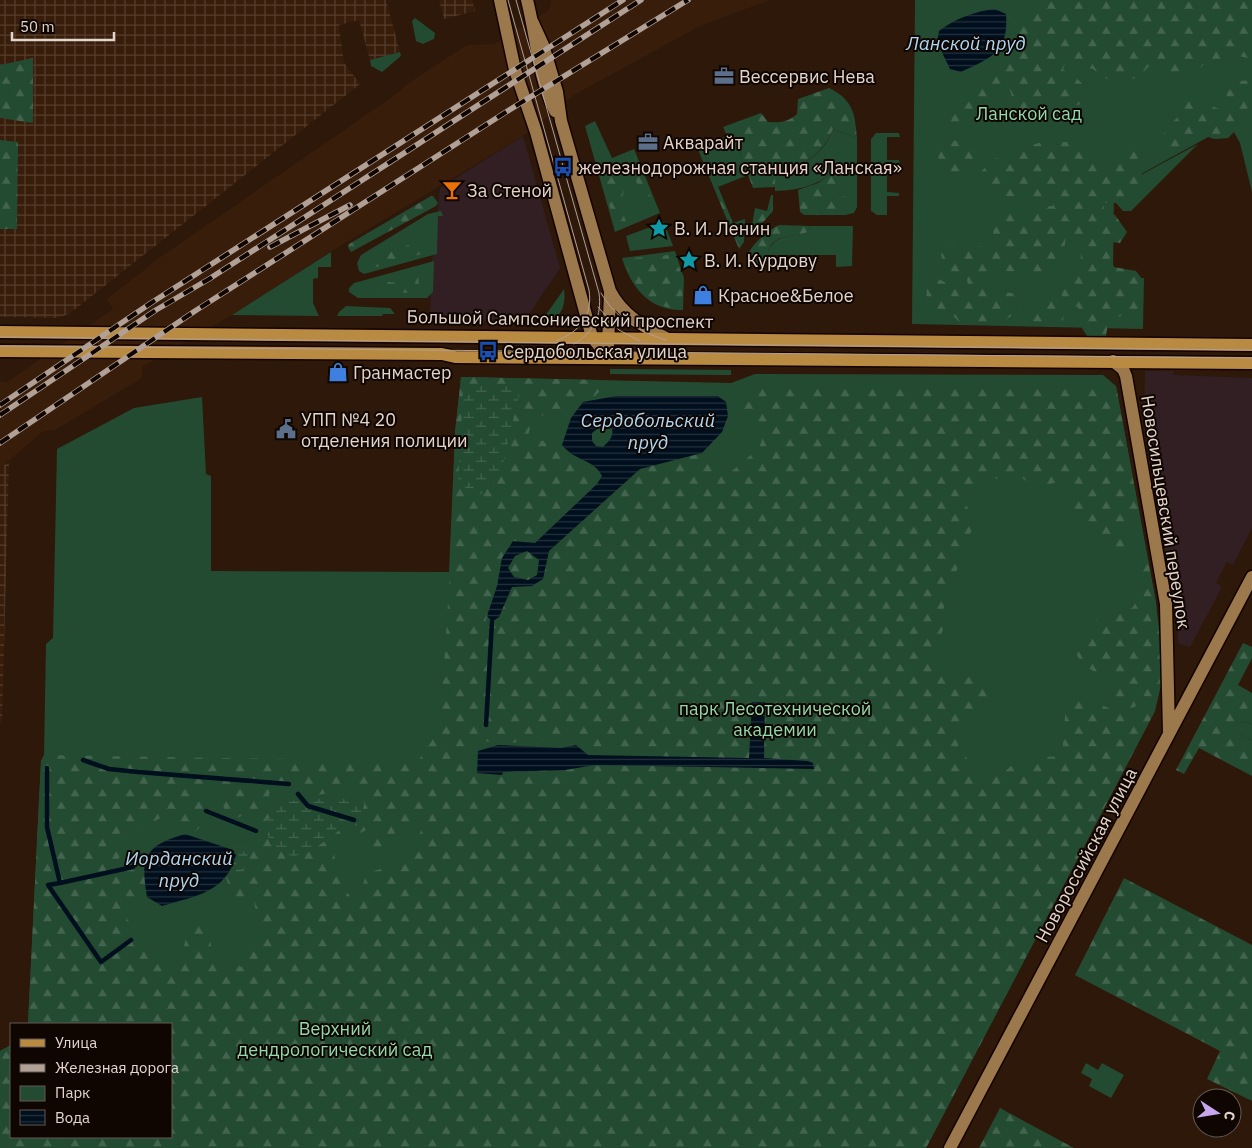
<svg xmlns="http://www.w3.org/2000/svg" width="1252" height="1148" font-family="'IBM Plex Sans',sans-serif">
<defs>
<pattern id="industrial-grid" width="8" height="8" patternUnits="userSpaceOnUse" patternTransform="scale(1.25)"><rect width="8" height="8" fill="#381d0a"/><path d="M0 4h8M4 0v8" fill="none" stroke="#553d2c"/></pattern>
<pattern id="forest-firs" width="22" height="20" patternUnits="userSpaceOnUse" patternTransform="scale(1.25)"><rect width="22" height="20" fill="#234b32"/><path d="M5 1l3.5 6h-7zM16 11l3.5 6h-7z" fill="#43644e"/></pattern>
<pattern id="wetland-marsh" width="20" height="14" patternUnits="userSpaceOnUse" patternTransform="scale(1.25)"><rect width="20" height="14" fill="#234b32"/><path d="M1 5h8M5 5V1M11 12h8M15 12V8" fill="none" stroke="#43644e"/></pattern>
<pattern id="water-rules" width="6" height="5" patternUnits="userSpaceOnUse" patternTransform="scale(1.25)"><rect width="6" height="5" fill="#000f1d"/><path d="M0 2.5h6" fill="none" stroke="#25313d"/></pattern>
</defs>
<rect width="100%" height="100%" fill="#2d180a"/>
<path fill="#321f23" d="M523 136 560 268 527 317 482 321 430 320 432 262 440 188Z
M1145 371H1173V375L1252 378V528L1233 565 1227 562 1216 583 1222 587 1190 647 1179 644 1144 415Z"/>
<path fill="url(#industrial-grid)" d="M0 0H386L400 52 370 60 359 20 339 25 344 63 360 84 69 314 57 318 0 317Z
M439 0H472L475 11 444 19Z
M9 462 2 723H0V468Z"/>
<path fill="#381d0a" d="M551 0H770L700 26 574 95 523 136 327 254 246 307 142 367V378L57 429 42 432 0 468V381L7 382 113 309 107 299 159 258 389 99 413 80 467 45 494 44 549 10Z"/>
<path fill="#234b32" d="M915 0H1252V192L1240 143 1230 125 1114 189 1113 277 1144 278 1143 329 912 324Z
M415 18 435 33 434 39 423 44 416 41 412 21Z
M400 52 401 56 382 72 371 66 370 60Z
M595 121 612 158 634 149 660 213 615 232 585 126Z
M833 129 857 138V207L854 213 845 215V196H841L836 189 832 173C814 187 798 190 775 191V168C803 167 823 156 833 129Z
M876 133H899L900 137H887V160H899L900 165H887V192L899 193V196H887V215H877L871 211V139Z
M734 138 748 175 718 187 703 150Z
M1198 144 1131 211H1123L1115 202V189Z
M441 211 443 216H438L437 254 364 274 359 271 357 263 361 255 428 214Z
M664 222 673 246 630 251 626 236Z
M811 226H853L852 266 836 267V255H767C772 235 789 237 806 233Z
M675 251 684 278 683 310C650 311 631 288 622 258Z
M331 252V267H318V278L313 279V303L319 316 232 315Z
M434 261 433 292 427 298H358L349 292V288L354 283Z
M564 289C567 309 558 322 538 326Z
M346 306 390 308 395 314H383L382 316H337L339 312Z
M610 369 731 370V375L610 374Z
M755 374 1103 375 1116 386 1156 602 1162 681 1155 711 926 1148H0V1051L11 1045V1137H171V1024H28L41 761 44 755 46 644 53 638 57 449 134 408 202 397 206 474 211 476V571L449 572 455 433 461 377 731 383Z
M1246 721 1252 725V741L1240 734 1238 727 1241 723Z
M1086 1063 1098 1070 1102 1063 1124 1075 1111 1098 1089 1086 1092 1079 1081 1073Z"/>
<path fill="url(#forest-firs)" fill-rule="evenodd" d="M1042 0H1252V59L1239 56 1237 60H1208C1198 72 1183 82 1166 76 1160 73 1157 66 1150 65L1139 77 1125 81 1104 78 1093 69 1065 64 1063 70C1079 81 1093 84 1079 105L1069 104 1045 88 1042 92 1044 107 1041 121C1033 126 1027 127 1019 122L1011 93 1009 89 995 92 989 105 975 110 966 127 952 130 948 127 953 114 974 98 980 76 1009 63C1004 46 1004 34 1015 19L1019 18 1029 26Z
M33 58V123L0 118V65Z
M1252 80V125L1238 128 1228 138C1223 138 1216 140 1211 138 1203 135 1198 131 1191 139L1192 142 1169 154 1163 153 1159 145 1167 127 1179 116 1172 109 1179 97 1202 107 1210 105 1219 109H1224L1229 82Z
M829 88C853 100 855 113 857 138L833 129C822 156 803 167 775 168V187L753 188 734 138 703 150 733 223 745 219 744 242 739 249 697 147 727 136 723 127 761 113 768 122C780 123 788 122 797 114L798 99Z
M948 139 965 143 976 163 969 176 956 180 938 163 939 149Z
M0 140 18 142 17 229H0Z
M1068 142 1075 151 1093 153 1108 163 1118 155H1127L1135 144 1147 151 1137 194 1129 203H1103L1105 213 1115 215 1127 232 1120 243 1103 241 1114 267 1136 271 1142 279 1141 326 1128 315 1109 318 1106 336 1096 339 1087 336 1080 325 1078 307 1064 304 1061 293 1064 275 1077 270 1081 261 1080 245 1070 235 1066 236C1065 253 1057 261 1052 276L1038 279 1029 269 1011 272 997 268 990 286 998 291 1017 294 1020 309C996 330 989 324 959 322L947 309 938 312 925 308 927 289 936 278 969 293 967 279 945 269 941 255 944 246H953L964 253 977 246 991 247 994 245 993 230 1011 210 1028 214 1040 207 1053 206 1051 197C1028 198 995 200 976 183 978 173 988 164 996 158L1013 164C1027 138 1042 143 1068 142Z
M632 155 635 157 652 201 650 204H645L628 161 629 156Z
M602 163 617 172 624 191 620 204 626 222 625 225 616 229 598 164Z
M832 173 837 180 836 189 841 196H845V215H804L800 212 798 190 818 183Z
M771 195H773V211L750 237 755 208 767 211Z
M431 196H433L438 203 436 206 351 252 348 247 349 244Z
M779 225 811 226 806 233C782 239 767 234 767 265L751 266 747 264C742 251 769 229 779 225Z
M421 240 427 250 425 253 376 267 375 258Z
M668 255 673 267H679L683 278 682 309C651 309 633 287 624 259Z
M418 271 419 291 416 294 374 289 376 283 383 281 411 285 412 274Z
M1046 298 1055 300 1065 309 1063 320C1051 325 1043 325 1031 321 1031 313 1039 302 1046 298Z
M461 377 601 380V390L594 397 576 400 552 414 539 416 531 426 527 438 531 442C553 434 572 458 589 471V482L581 501 617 473 696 442 704 451 715 459 718 471 725 477 759 448C763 439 763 431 757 423L739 419C735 406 738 394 747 384L1116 386 1140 517 1129 519 1124 527 1126 548 1112 554 1099 543 1095 535 1098 527 1071 511 1070 487C1059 479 1051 483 1040 490L1019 476H1013L1010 482 990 477 966 488 963 501 970 511 974 524 969 537V543L965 555 948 586 943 612 945 625 934 652 933 659 943 677 954 681 966 677 987 678 993 697 990 709 964 715 958 747 978 772 1004 773C1019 754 1040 758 1062 756L1066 702 1079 693 1114 711 1131 716 1155 711 926 1148H0V1051L11 1045V1137H171V1024H28L41 761 44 755 418 761 440 729 451 554 455 433ZM534 735C542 740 548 744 556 737L582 739 594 750H634L651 756V762L640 769C626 764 617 767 603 767 594 766 585 762 576 762 549 762 484 774 462 763 469 728 491 747 512 743 519 742 527 738 534 735ZM216 786 221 790 225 816 237 818 253 811 264 844 258 848 234 846C219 870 224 875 236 900L254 902 257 916 271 928 265 942 253 949 241 967 231 960H212L210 931 194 923 188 930 181 958 173 964 164 962 127 919 135 894 149 882V856L141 852 121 872 118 864 123 838 162 817 186 832H195L202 825 210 788ZM359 787 356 799 339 809 277 815 270 804 269 793 294 788 313 796ZM399 822 418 823 423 826 413 850 399 864 366 873 360 898 353 899C340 887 334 863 334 846L368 829V857L375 858 390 845Z
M1148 561C1157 607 1167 659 1156 704L1151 703 1150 697 1140 695 1135 707 1128 708 1111 700 1114 679C1096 673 1084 669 1075 652L1085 630 1096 622V615C1105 607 1114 610 1125 613L1133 607 1136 601 1143 598C1147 586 1139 575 1141 563Z
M1243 643 1252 647V658L1238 685 1252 693V725L1246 721 1241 723 1239 728 1240 734 1252 741V776L1199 748 1184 774 1176 770Z
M1124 878 1252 945V1101L1207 1079 1220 1051 1075 975Z
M1000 1108 1074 1148H979Z"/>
<path fill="url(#wetland-marsh)" d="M475 385 521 386 500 477 479 496 458 483 463 393Z
M487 616 492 622 499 617 495 630 486 631 484 627Z
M335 798 365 802 358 825 340 830 318 846 293 857 270 844 265 821 286 801Z
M239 848 248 855 246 868 240 870 232 869 236 855 233 850Z"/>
<path fill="url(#water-rules)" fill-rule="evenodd" d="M995 9 1006 14C1009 52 991 58 961 72L950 69 937 42 939 31C954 19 976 11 995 9Z
M616 396H718L726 402 728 416 722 432 702 453 640 469 549 551 543 579 532 586 512 587 499 617 492 622 487 616 497 586 502 558 513 541 535 543 597 484 602 476C594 459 576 462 562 445L571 418 583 402ZM601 426 612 429C614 437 608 442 603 447L596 446 592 441V433ZM527 551 539 560 537 575 528 580 514 577 508 568 515 556Z
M752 702H765L764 758 808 761 813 763 814 769 595 765 565 770 503 772 502 775 477 773 478 751 498 745 561 748 576 745 588 755 749 758Z
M185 834 233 850 236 855C226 893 195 896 162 906L147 897C140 856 145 846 185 834Z"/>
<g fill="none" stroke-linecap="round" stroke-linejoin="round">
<path stroke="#000f1d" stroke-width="4.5" d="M486 725 492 622
M83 760 109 769 138 772 289 784
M47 768V827L60 883 48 885 101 962 131 940
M298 794 308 806 354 820
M206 811 256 831
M60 883 133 867"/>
<defs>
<path id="secondary" d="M500 0 515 70 536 132 592 337 608 357
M527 0C537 39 537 73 555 111
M532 21 543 45 557 92 561 121 610 291C622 315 644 327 668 339
M608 347 610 292
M1113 361 1123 369 1126 376 1166 604 1169 733
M950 1148 1252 577"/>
<path id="primary" d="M0 332 1252 345
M0 351 442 354 455 357 1252 363"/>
</defs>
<use href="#secondary" stroke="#140300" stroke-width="15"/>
<use href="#primary" stroke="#140300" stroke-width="15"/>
<use href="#secondary" stroke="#9c794c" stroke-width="12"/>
<use href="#primary" stroke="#b98b42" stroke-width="12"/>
<path stroke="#b1a095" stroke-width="1" d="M508 0 589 290C593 315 580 332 556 341
M516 0 599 293C602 316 594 332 574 344
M601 293C616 319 638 331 666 340
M598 307 619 330 640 341
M0 337 1252 350
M0 346 1252 358"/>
<defs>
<path id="rail" d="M270 247 350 205
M0 405 151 303 623 0
M0 415 156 310 209 279 641 0
M0 443 195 311 506 112 688 0"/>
</defs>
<use href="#rail" stroke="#b1a095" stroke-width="5.5"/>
<use href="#rail" stroke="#0f0602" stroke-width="4" stroke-dasharray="11" stroke-linecap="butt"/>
</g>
<defs>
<symbol id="office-bare" viewBox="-9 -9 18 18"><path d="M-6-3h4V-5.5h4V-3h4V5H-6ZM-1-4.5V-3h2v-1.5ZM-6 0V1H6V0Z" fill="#5c6f8a" stroke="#0f0602" stroke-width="2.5" paint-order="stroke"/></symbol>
<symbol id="bus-bare" viewBox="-9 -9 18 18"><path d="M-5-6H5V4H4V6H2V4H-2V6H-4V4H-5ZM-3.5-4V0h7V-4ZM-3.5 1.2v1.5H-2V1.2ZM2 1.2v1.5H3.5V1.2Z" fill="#1a4fb4" stroke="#0f0602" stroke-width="2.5" paint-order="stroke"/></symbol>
<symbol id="bar-bare" viewBox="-9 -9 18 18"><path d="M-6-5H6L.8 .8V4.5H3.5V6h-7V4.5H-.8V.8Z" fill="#e8710a" stroke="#0f0602" stroke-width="2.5" paint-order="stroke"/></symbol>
<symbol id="sight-bare" viewBox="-9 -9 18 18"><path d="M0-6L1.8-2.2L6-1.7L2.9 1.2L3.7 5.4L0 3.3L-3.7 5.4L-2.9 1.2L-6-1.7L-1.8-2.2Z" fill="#0f9aa8" stroke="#0f0602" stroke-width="2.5" paint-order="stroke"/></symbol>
<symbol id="shop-bare" viewBox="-9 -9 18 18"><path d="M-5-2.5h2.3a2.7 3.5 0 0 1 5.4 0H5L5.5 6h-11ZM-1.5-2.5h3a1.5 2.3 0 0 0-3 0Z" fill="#3f7fe0" stroke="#0f0602" stroke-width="2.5" paint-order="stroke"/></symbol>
<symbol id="civic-bare" viewBox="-9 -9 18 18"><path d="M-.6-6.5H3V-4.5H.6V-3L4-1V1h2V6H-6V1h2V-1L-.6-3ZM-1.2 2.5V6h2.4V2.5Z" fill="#5c6f8a" stroke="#0f0602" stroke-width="2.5" paint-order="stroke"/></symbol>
</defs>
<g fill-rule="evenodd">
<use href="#office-bare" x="710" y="62" width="28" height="28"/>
<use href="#office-bare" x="634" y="128" width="28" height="28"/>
<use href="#bus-bare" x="549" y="153" width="28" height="28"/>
<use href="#bar-bare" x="438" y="176" width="28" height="28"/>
<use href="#sight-bare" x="645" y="214" width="28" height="28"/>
<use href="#sight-bare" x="675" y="246" width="28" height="28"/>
<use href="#shop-bare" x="689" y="281" width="28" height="28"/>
<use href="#bus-bare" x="474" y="337" width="28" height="28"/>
<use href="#shop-bare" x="324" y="358" width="28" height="28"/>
<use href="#civic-bare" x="272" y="415" width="28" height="28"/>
</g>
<g text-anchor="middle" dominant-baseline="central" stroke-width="4" stroke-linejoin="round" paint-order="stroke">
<g font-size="18" fill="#e4d5cc" stroke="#0f0602" text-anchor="start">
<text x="739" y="76">Вессервис Нева</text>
<text x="663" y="142">Акварайт</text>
<text x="578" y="167">железнодорожная станция «Ланская»</text>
<text x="467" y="190">За Стеной</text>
<text x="674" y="228">В. И. Ленин</text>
<text x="704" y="260">В. И. Курдову</text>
<text x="718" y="295">Красное&amp;Белое</text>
<text x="503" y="351">Сердобольская улица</text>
<text x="353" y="372">Гранмастер</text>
<text x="301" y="419">УПП №4 20<tspan x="301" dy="21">отделения полиции</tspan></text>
</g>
<g font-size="18" fill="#92daaa" stroke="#0f0602">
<text x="1029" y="113">Ланской сад</text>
<text x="775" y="708">парк Лесотехнической<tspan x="775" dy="21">академии</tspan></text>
<text x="335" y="1028">Верхний<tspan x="335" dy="21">дендрологический сад</tspan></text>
</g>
<g font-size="18" fill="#e4d5cc" stroke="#0f0602">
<text transform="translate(560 319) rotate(1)">Большой Сампсониевский проспект</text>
<text transform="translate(1166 512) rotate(81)">Новосильцевский переулок</text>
<text transform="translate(1086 855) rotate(-62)">Новороссийская улица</text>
</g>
<g font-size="19" font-style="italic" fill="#afd8f6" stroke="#0f0602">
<text x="966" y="43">Ланской пруд</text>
<text x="648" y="420">Сердобольский<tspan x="648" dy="22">пруд</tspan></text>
<text x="179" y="858">Иорданский<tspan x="179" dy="22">пруд</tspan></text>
</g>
</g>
<rect x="10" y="1023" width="162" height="115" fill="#0f0602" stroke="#645953"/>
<rect x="20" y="1039" width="25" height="8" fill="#b98b42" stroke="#645953"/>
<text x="55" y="1048" font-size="15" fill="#e4d5cc">Улица</text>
<rect x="20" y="1064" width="25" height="8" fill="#b1a095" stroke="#645953"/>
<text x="55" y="1073" font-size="15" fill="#e4d5cc">Железная дорога</text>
<rect x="20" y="1086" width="25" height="15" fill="#234b32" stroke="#645953"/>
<text x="55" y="1098" font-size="15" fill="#e4d5cc">Парк</text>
<rect x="20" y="1110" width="25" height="15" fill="url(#water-rules)" stroke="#645953"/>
<text x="55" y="1123" font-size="15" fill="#e4d5cc">Вода</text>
<g transform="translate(1217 1113) rotate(102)"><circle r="24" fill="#0f0602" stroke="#645953"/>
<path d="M0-4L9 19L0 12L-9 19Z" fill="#c7a6ef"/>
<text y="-8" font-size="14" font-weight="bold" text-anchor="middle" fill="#e4d5cc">С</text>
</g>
<path d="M12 32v8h102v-8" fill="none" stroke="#e4d5cc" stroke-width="2.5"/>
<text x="20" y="32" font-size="15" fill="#e4d5cc" stroke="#0f0602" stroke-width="4" paint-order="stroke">50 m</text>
</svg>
